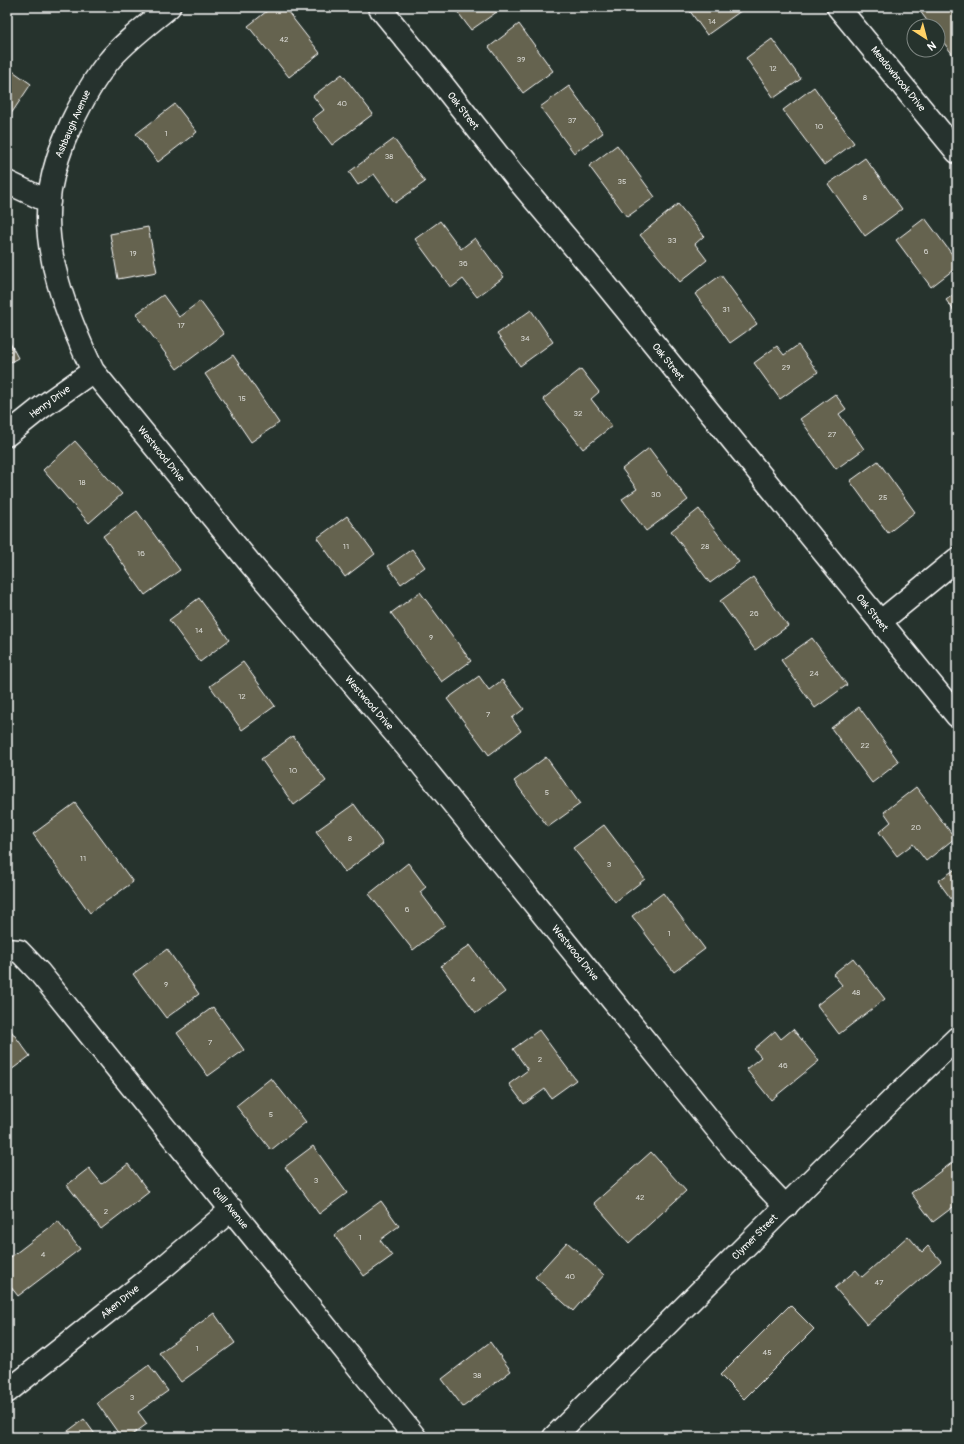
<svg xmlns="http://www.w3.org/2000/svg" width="964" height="1444" font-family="Pangolin,sans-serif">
<rect width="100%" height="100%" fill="#26332d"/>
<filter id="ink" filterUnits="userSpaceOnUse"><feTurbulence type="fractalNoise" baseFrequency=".025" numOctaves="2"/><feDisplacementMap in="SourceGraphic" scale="8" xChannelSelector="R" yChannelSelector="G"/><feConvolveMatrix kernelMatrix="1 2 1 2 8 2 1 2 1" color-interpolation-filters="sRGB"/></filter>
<g filter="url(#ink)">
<path fill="#65634f" stroke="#fff" d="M272 7H284L320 53 289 77 248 26Z
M454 7H500L501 9 471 30Z
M687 7H745V8L707 35Z
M917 7H957V51L953 55 938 35V26H931Z
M519 24 553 71 523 93 489 47Z
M772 39 801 79 774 98 746 58Z
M7 67 31 84 11 114 7 111Z
M342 74 373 114 332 145 312 119 324 110 313 96Z
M569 86 603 133 574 153 540 107Z
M814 87 854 143 824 165 783 110Z
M175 104 197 132 158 162 136 134Z
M394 139 425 182 395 203 374 174 358 185 349 172Z
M617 145 655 197 627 217 589 166Z
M865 158 902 209 865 236 828 184Z
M678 204 704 236 695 244 707 260 680 282 640 235Z
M925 218 957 261V267L931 287 896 240Z
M440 221 461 249 475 238 504 277 477 297 463 279 451 288 415 239Z
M148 227 157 272 118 279 110 234Z
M721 275 757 324 730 343 695 294Z
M957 292V315L946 300Z
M163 295 179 317 200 301 224 334 177 369 136 314Z
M531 310 553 342 520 366 497 334Z
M7 337 18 358 7 364Z
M798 345 818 372 780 399 754 363 777 346 784 355Z
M233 355 279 423 251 442 205 374Z
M581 369 599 392 591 399 612 426 583 449 543 399Z
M835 394 846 409 839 414 864 449 836 469 800 419Z
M75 441 122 494 89 523 43 470Z
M649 448 688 500 646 531 622 499 637 489 622 469Z
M878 461 915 512 888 533 850 481Z
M699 509 739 562 710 583 671 531Z
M137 511 180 570 145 595 103 536Z
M347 516 375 554 345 577 317 538Z
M412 549 425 567 401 584 388 566Z
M753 577 788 626 755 650 720 601Z
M420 592 471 661 442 682 391 613Z
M199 598 229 640 200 662 169 620Z
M812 638 847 685 815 708 781 660Z
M243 662 275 706 242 730 210 686Z
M479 676 489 690 502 680 524 709 512 718 521 731 489 755 447 699Z
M859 707 899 762 872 783 831 728Z
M293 736 326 781 294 805 261 759Z
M546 757 580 804 548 827 514 781Z
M916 787 955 838 926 861 913 844 897 856 879 832 891 822 884 812Z
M75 803 133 882 90 913 33 834Z
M354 804 383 844 345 872 316 831Z
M604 825 645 879 615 902 573 848Z
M408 863 426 887 420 892 445 925 413 950 369 894Z
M957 868V907L938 881Z
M663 893 705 949 674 972 632 916Z
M470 945 505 992 476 1013 441 966Z
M167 949 199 994 166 1018 133 974Z
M853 958 885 999 839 1034 817 1005 842 985 833 974Z
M213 1007 244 1050 208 1076 177 1033Z
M9 1028 30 1056 7 1073V1029Z
M793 1029 819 1061 771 1100 746 1069 761 1057 754 1049 775 1031 781 1039Z
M539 1030 576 1080 551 1098 545 1089 524 1104 509 1084 528 1070 513 1049Z
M271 1078 306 1122 271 1150 236 1106Z
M313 1146 347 1193 319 1214 285 1167Z
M651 1152 686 1191 629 1243 594 1203Z
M957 1159V1204L933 1222 911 1193Z
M128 1164 149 1192 101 1229 67 1185 89 1168 102 1184Z
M381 1201 399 1226 380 1240 392 1256 364 1276 334 1235Z
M58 1221 80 1249 18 1296 7 1282V1260Z
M908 1236 922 1252 928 1246 941 1261 867 1325 835 1288 856 1270 862 1277Z
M567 1242 604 1275 573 1311 535 1277Z
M790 1305 814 1329 744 1399 720 1375Z
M214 1313 235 1343 181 1382 159 1353Z
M490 1342 511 1371 463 1407 442 1379Z
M149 1365 168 1391 138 1412 147 1424 129 1437H121L97 1403Z
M84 1419 97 1437H60Z
M54 1433 57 1437H48Z"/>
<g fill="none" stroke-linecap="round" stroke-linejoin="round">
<defs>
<path id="street" d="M169 7C149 24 125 41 108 62 92 82 82 101 71 124 61 146 54 167 50 190 40 250 68 318 93 371L249 562 417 759 741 1159 786 1207
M379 7 439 80 516 178 602 280 957 716
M838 7 957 152
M7 182 49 202
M7 435 42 407 93 371
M880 622 957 559
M7 950 19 951 39 972 415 1437
M7 1392 165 1266 232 1209"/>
<path id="secondary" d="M554 1437 892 1100 957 1038"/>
</defs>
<use href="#street" stroke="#fff" stroke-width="25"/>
<use href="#secondary" stroke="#fff" stroke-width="25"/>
<use href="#street" stroke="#26332d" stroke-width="22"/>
<use href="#secondary" stroke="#26332d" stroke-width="22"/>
</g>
</g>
<g text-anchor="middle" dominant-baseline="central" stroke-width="3.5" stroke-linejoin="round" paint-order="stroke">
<g font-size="8" fill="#d8d8d3">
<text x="712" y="21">14</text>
<text x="284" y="39">42</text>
<text x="521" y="59">39</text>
<text x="773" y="68">12</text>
<text x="342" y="103">40</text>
<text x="572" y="120">37</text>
<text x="819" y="126">10</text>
<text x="166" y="133">1</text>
<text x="389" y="156">38</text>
<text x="622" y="181">35</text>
<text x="865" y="197">8</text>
<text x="672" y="240">33</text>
<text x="926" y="251">6</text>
<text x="133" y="253">19</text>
<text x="463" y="263">36</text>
<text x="726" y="309">31</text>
<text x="181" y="325">17</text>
<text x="525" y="338">34</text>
<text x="786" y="367">29</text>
<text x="242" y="398">15</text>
<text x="578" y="413">32</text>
<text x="832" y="434">27</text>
<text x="82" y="482">18</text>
<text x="656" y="494">30</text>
<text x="883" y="497">25</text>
<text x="346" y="546">11</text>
<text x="705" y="546">28</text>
<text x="141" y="553">16</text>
<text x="754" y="613">26</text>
<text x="199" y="630">14</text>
<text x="431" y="637">9</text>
<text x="814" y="673">24</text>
<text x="242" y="696">12</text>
<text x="488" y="714">7</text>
<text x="865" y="745">22</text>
<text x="293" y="770">10</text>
<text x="547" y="792">5</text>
<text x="916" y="827">20</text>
<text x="350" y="838">8</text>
<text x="83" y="858">11</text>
<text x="609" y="864">3</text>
<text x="407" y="909">6</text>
<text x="669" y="933">1</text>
<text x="473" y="979">4</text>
<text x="166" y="984">9</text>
<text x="856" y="992">48</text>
<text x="210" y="1042">7</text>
<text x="540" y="1059">2</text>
<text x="783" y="1065">46</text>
<text x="271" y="1114">5</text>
<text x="316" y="1180">3</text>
<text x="640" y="1197">42</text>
<text x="106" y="1211">2</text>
<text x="360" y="1237">1</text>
<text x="43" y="1254">4</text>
<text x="570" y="1276">40</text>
<text x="879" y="1282">47</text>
<text x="197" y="1348">1</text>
<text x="767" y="1352">45</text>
<text x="477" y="1375">38</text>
<text x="132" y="1397">3</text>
</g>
<g font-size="10" fill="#fff" stroke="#26332d">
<text transform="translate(898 79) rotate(51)">Meadowbrook Drive</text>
<text transform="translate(463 111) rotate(52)">Oak Street</text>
<text transform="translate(73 124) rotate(-66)">Ashbaugh Avenue</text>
<text transform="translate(668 362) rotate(51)">Oak Street</text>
<text transform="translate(50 402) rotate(-36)">Henry Drive</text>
<text transform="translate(161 454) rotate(51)">Westwood Drive</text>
<text transform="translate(872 613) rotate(51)">Oak Street</text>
<text transform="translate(369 703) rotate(49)">Westwood Drive</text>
<text transform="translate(575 953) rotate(51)">Westwood Drive</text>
<text transform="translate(230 1208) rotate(51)">Quill Avenue</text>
<text transform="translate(755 1237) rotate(-45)">Clymer Street</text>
<text transform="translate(120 1302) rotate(-39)">Aiken Drive</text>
</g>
</g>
<rect width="964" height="1444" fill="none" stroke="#26332d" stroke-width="24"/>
<rect x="12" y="12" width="940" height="1420" fill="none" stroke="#fff" stroke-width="1.5" filter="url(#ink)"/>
<g transform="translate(926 38) rotate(144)"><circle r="19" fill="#26332d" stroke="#7d8581"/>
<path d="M0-3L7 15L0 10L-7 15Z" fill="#ffd166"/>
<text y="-6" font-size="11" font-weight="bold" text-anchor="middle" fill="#ffffff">N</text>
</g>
</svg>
